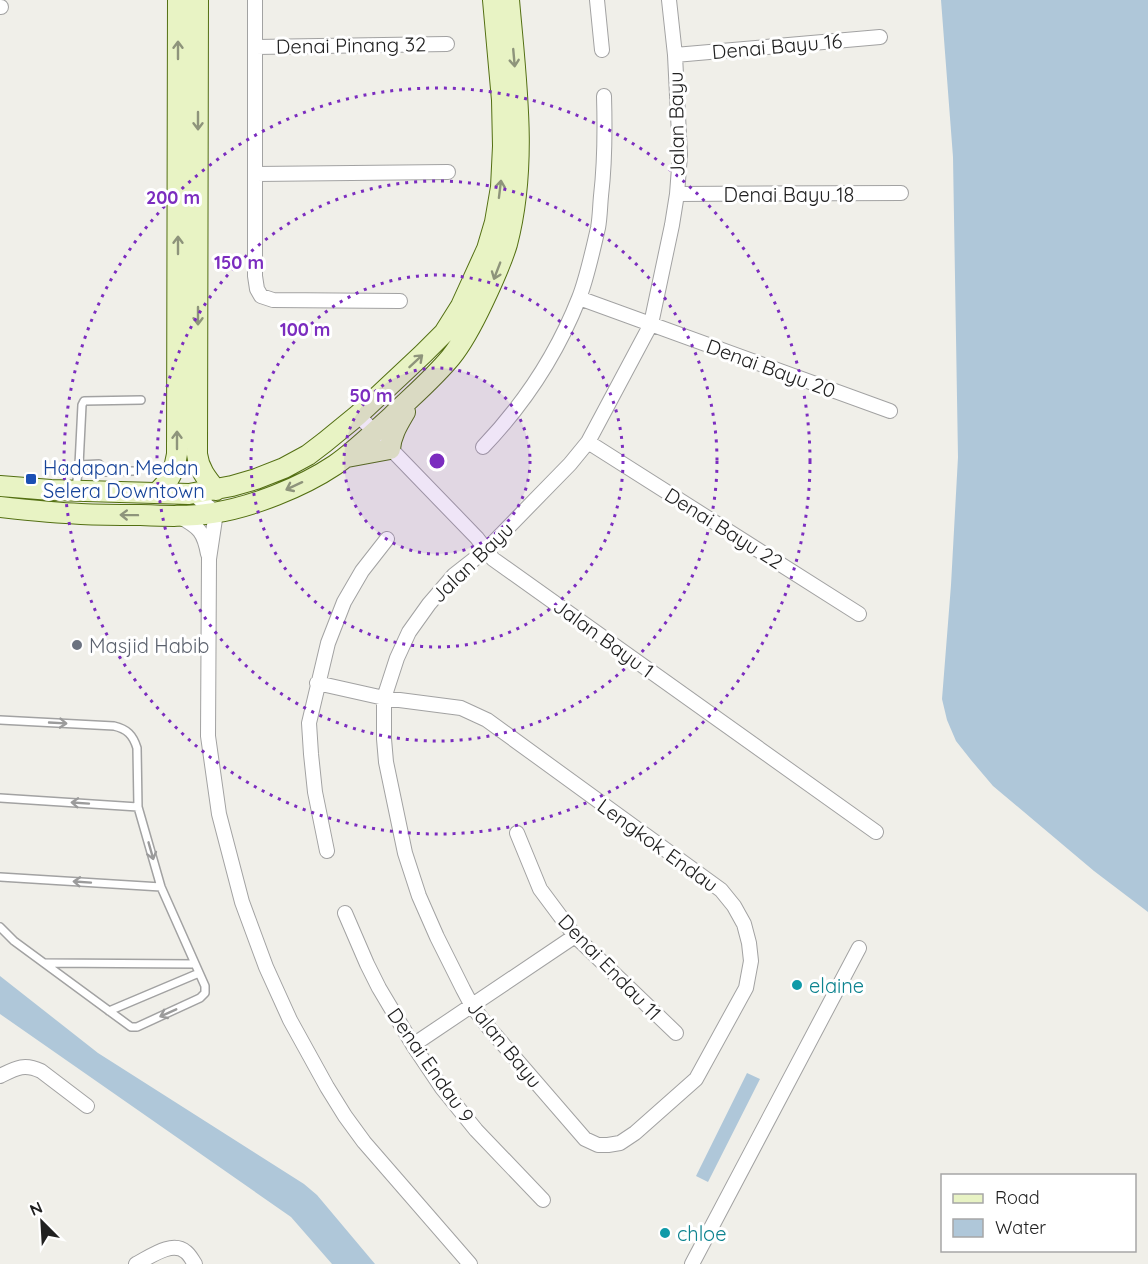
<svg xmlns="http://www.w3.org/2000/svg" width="1148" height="1264" font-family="Quicksand,sans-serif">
<rect width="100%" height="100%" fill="#f0efe9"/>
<path fill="#afc7d9" d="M941 0H1148V912L1094 871 993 786 971 760 956 741 947 720 942 699 951 585 958 457 953 157Z
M0 976 98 1053 304 1184 317 1195 375 1264H332L291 1217 0 1014Z
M747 1073 760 1079 708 1182 696 1176Z"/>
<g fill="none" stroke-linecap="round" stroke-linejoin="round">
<defs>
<path id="lane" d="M79 465 99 464 105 472 133 471
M76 488 79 465 82 405 84 401 141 400
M0 720 114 726C127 729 133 735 137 748L138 807 161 887 205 986V993L200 998 137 1027H131L14 941 0 927
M0 798 138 807
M0 877 161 887
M45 963 195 964
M109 1011 199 973"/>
<path id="street" d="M255 0V276L257 289 261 296 273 300 400 301
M597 0 602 50
M0 7H1
M256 47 447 44
M675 55 880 37
M256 174 448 172
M677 194 901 193
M579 298 890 411
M358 415 477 538 493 559 876 832
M588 442 859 614
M483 447C524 404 557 354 579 298 587 278 593 249 598 228 600 217 600 206 601 196 605 162 605 129 604 96
M189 494 197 497 210 508 215 519 209 559 208 736 219 814 242 902 266 967 290 1020 327 1087 345 1116 364 1142 470 1264
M180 517C199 527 204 532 208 554
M317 683 384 698 461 708 487 720 721 890 734 906 744 924 749 943 751 961 746 988 696 1079 635 1133 620 1143 608 1145H598L585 1139 489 1028 472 1006 463 989 437 937 419 896 405 853 386 762 384 739V698L397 658 409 632 429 604 454 575 486 550 570 464 588 442 651 324 672 225 677 194 680 155 675 55 669 0
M517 833 540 889 575 936 676 1033
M327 851 315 792 311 754 309 723 328 643 344 602 362 571 387 539
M345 913 367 964 379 988 413 1045 442 1088 476 1130 543 1200
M413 1045 575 936
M0 1076C16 1068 24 1063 41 1071L87 1106
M136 1264C150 1257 172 1240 186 1252 190 1255 192 1260 195 1264
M692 1264 859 948"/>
<path id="secondary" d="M198 0 197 454C199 469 206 478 216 490
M347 457 390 449C391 435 398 424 405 412
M0 486 51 490 189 494 232 486 256 479 284 468 308 455 325 442 358 415 423 354 444 333 461 306 487 249 495 222 501 187 503 146 502 100 493 0
M158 492C169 482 175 469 177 454L178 0
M0 507C27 510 54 513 81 514 101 515 121 515 140 515 165 516 189 517 213 513 252 507 302 487 335 465 354 452 372 434 390 418 410 398 433 379 451 357 464 341 474 321 483 302 492 283 501 264 507 244 528 164 516 81 509 0"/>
</defs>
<use href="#lane" stroke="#a2a2a2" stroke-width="10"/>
<use href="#street" stroke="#a2a2a2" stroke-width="16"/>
<use href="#secondary" stroke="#536f12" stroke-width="22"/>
<use href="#lane" stroke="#fff" stroke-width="7"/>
<use href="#street" stroke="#fff" stroke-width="14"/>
<use href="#secondary" stroke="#e8f3c4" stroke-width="20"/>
</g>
<defs><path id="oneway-shaft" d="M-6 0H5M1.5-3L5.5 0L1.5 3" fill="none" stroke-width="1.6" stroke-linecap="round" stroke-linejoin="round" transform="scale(1.5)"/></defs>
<g stroke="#8e947b">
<use href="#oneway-shaft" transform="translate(178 50) rotate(-90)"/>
<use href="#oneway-shaft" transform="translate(514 58) rotate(85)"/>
<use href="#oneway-shaft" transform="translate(198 121) rotate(90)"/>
<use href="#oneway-shaft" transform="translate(500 189) rotate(-83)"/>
<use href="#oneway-shaft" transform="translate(178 245) rotate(-90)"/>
<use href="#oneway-shaft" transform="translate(497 271) rotate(111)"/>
<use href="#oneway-shaft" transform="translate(198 316) rotate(90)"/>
<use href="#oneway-shaft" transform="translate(416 361) rotate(-43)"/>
<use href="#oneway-shaft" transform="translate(177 440) rotate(-90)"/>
<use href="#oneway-shaft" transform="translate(294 486) rotate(155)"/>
<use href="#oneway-shaft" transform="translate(129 515) rotate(-179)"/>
</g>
<g stroke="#9b9b9b">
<use href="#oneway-shaft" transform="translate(58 723) rotate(3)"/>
<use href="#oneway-shaft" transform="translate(80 803) rotate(-176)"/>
<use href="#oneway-shaft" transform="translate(151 851) rotate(74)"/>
<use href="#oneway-shaft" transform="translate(82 882) rotate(-176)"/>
<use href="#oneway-shaft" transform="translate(168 1013) rotate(156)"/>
</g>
<circle cx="437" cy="461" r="93" fill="#7b2cbf" fill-opacity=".12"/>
<g fill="none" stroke="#7b2cbf" stroke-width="3" stroke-dasharray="3 6">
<circle cx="437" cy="461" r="93"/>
<circle cx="437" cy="461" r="186"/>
<circle cx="437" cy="461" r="280"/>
<circle cx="437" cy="461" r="373"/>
</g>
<rect fill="#1a4fb4" stroke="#fff" stroke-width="2" x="25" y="473" width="12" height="12" rx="3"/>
<circle fill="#6b7280" stroke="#fff" stroke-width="2" cx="77" cy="645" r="6"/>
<g fill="#0f9aa8" stroke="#fff" stroke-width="2">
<circle cx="797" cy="985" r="6"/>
<circle cx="665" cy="1233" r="6"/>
</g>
<g text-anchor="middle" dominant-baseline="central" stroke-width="6" stroke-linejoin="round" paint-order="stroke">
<g font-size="20" fill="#212121" stroke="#fff">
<text transform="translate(351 45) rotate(-1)">Denai Pinang 32</text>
<text transform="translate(777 46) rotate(-5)">Denai Bayu 16</text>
<text transform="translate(676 124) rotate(-91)">Jalan Bayu</text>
<text x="789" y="194">Denai Bayu 18</text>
<text transform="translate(771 368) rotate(20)">Denai Bayu 20</text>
<text transform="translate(724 528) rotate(32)">Denai Bayu 22</text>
<text transform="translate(472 562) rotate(-44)">Jalan Bayu</text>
<text transform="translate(604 638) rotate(36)">Jalan Bayu 1</text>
<text transform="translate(658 845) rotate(36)">Lengkok Endau</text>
<text transform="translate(610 967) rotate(46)">Denai Endau 11</text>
<text transform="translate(505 1044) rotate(51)">Jalan Bayu</text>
<text transform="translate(431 1065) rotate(55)">Denai Endau 9</text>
</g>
<g font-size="20" fill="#164399" stroke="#fff" text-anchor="start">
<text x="43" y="467">Hadapan Medan<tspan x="43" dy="23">Selera Downtown</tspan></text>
</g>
<g font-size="20" fill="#5b616d" stroke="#fff" text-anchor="start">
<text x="89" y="645">Masjid Habib</text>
</g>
<g font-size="20" fill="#0d838f" stroke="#fff" text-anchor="start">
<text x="809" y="985">elaine</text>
<text x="677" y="1233">chloe</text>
</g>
</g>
<circle cx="437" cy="461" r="9" fill="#7b2cbf" stroke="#fff" stroke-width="3"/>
<g font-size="18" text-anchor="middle" font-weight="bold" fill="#7b2cbf" stroke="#fff" stroke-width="6" stroke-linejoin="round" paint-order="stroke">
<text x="173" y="204">200 m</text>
<text x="239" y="269">150 m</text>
<text x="305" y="336">100 m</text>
<text x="371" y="402">50 m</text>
</g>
<rect x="941" y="1174" width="195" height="78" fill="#ffffff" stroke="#a6a6a6" stroke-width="1.5"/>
<rect x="953" y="1194" width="30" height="9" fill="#e8f3c4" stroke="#a6a6a6" stroke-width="1.5"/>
<text x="995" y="1204" font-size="18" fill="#212121">Road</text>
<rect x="953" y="1219" width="30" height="18" fill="#afc7d9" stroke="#a6a6a6" stroke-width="1.5"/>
<text x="995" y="1234" font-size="18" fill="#212121">Water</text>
<g transform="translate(42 1222) rotate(336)" stroke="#ffffff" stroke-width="4.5" paint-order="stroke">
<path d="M0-4.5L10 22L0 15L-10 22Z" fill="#212121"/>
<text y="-9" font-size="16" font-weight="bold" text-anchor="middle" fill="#212121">N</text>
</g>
</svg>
